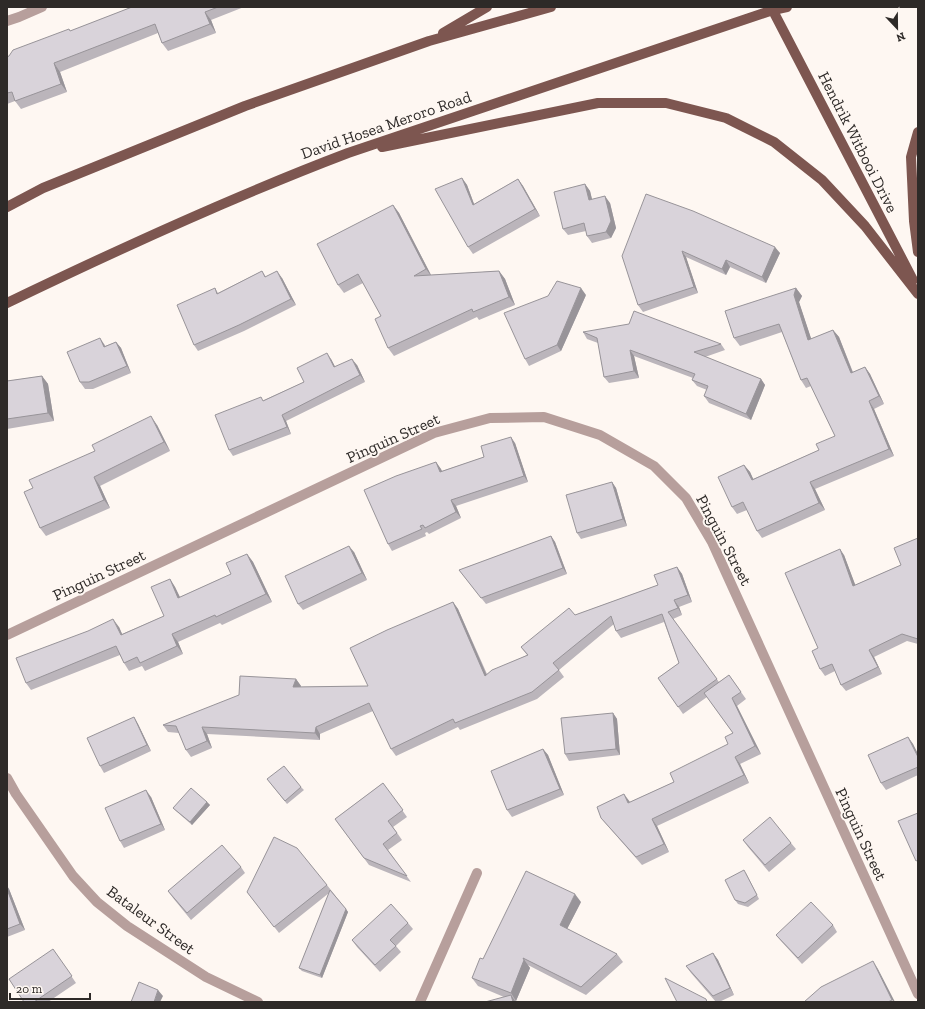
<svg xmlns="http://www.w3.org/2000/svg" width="925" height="1009" font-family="'Zilla Slab',serif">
<rect width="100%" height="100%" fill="#fef7f2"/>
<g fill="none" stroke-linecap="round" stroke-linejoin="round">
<path stroke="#b79f9c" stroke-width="10" d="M7 21 19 17 42 7
M7 635 434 433 490 418 544 417 600 435 654 466 686 498 712 542 918 994
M7 778 16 794 73 876 97 902 127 926 206 977 258 1002
M420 1002 477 873"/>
<path stroke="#7d5650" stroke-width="10" d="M771 7 913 280
M443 33 487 7
M918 132 911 157 914 221 918 252
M382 147 598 103H666L726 118 774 142 822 180 865 226 918 294
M7 207 43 188 245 106 429 41 551 7
M7 303C119 249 232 197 348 153L773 10 787 7"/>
</g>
<path fill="#bbb5bb" d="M132 7H244L211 20 216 33 168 51 162 43 158 33 60 72 67 92 21 109 15 101 7 104V57L71 31Z
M462 178 467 185 474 204 518 179 523 186 540 216 473 254 468 247Z
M585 184 590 191 592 200 610 203 616 228 611 238 592 243 587 236 586 231 568 235 563 229Z
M646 194 780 253 766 283 730 267 726 275 686 257 698 293 643 312 638 305Z
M393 205 399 213 431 275 499 271 505 279 515 305 479 320 477 317 394 356 388 348 381 316 363 283 344 293 338 285Z
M262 271 266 277 282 278 296 305 244 331 198 351 194 345 215 288 218 293Z
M796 288 802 296 799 302 811 339 833 330 839 337 853 372 865 367 870 374 884 404 874 409 894 456 815 489 825 510 762 538 757 531 747 510 737 514 732 507 744 465 750 472 753 479 819 450 835 436 811 386 806 388 801 380 782 332 740 346 734 338Z
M586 295 561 351 529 366 525 359Z
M583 332 721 344 725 350 705 357 761 379 765 385 751 420 709 403 704 396 707 390 697 386 692 380 693 378 634 356 639 378 609 383 604 377 598 343 587 339Z
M116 342 121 348 131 373 93 389H85L80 382 104 344 105 346Z
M331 359 335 367 357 365 365 382 286 421 291 434 233 456 229 450 264 400 304 382Z
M42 376 48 384 54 421 7 429V381Z
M157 425 170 451 100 486 110 508 46 536 40 528 33 488Z
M515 443 528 482 456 506 461 518 429 534 427 532 425 533 426 536 392 551 388 544 436 462 442 471 484 457Z
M612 482 616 488 627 526 581 539 577 533Z
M551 536 555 542 567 574 486 604 459 570Z
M918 538V644L907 641 874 657 882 674 846 691 841 685 835 671 825 676 820 669 818 648 844 555 855 585 901 565Z
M354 552 367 580 303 610 298 604Z
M247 554 253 562 272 602 222 625 220 623 178 642 183 654 145 671 142 666 129 671 124 663 120 655 31 690 26 683 119 627 122 634 164 616 170 579 175 587 180 597 231 574Z
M677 567 682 574 692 602 679 607 682 615 673 619 719 682 729 675 746 699 737 706 761 754 740 764 749 783 657 826 669 852 642 865 607 825 601 818 630 802 674 782 728 744 733 733 707 697 683 714 658 678 679 663 664 622 621 638 616 631 614 624 559 670 564 677 537 699 460 730 458 727 396 756 391 749 373 711 320 734V740L207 734 212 748 191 757 186 750 179 733 168 732 163 725 296 679 301 686V687L368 686 453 602 458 609 487 674 527 655 521 647 575 615 658 585Z
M613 713 617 719 620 755 569 761 565 754Z
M134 717 138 724 151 751 104 773 100 766Z
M908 737 913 744 918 754V775L886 790 881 783Z
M543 749 548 755 564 795 512 817 507 810Z
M267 779 301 787 304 790 287 804Z
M383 783 407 817 393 827 402 840 388 850 411 882 369 865 335 819Z
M151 797 165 830 124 848 120 841Z
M207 802 210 805 192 825 176 811 173 808Z
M743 840 791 843 796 849 769 872 748 847Z
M241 867 245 873 191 920 173 898 168 891Z
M746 873 759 899 748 907 738 904 735 900Z
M327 885 348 912 322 978 302 971 299 968 329 893 279 933 247 892Z
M7 886 9 889 25 930 7 937Z
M581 902 567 929 617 954 623 962 586 995 528 965 530 968 516 1001H515V1002L504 997 478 986 472 978 483 959Z
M408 923 413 929 396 946 401 952 380 972 357 947 352 940Z
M833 925 837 932 802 964 781 941 776 935Z
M53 949 76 983 48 1002H24Z
M713 953 718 960 734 995 719 1002H716L691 973 686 966Z"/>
<path fill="#989499" d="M205 12 211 20 216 33 210 24Z
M54 63 60 72 67 92 61 84Z
M462 178 467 185 477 212 473 205Z
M518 179 523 186 540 216 535 209Z
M585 184 590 191 594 207 589 200Z
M605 196 610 203 616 228 611 238 606 232Z
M393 205 399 213 432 277 426 269Z
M775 247 780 253 766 283 762 277Z
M682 251 686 257 698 293 694 287Z
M726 260 730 267 726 275 722 269Z
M277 271 282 278 296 305 291 299Z
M499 271 505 279 515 305 509 297Z
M581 288 586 295 561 351 557 345Z
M796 288 802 296 799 302 814 347 808 340 794 295Z
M833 330 839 337 856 381 851 373Z
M100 338 104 344 108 353 104 347Z
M116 342 121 348 131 373 127 366Z
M630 350 634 356 639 378 634 371Z
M327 353 331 359 339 374 334 367Z
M352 359 357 365 365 382 360 375Z
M865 367 870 374 884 404 879 396Z
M42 376 48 384 54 421 48 413Z
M761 379 765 385 751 420 746 414Z
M869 401 874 409 894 456 889 449Z
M282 415 286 421 291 434 287 427Z
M151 416 157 425 170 451 164 442Z
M511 437 515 443 528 482 524 476Z
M436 462 441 469 445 478 440 472Z
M744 465 750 472 757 487 752 480Z
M94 477 100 486 110 508 104 500Z
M612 482 616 488 627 526 623 519Z
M810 482 815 489 825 510 819 503Z
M451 500 456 506 461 518 456 512Z
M551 536 555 542 567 574 563 568Z
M349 546 354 552 367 580 362 573Z
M840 549 844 555 858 592 853 586Z
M247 554 253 562 272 602 266 594Z
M677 567 682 574 692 602 688 595Z
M170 579 175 587 184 606 178 598Z
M674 600 679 607 682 615 678 608Z
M453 602 458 609 490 683 485 676Z
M113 619 119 627 126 643 121 635Z
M172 634 178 642 183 654 177 646Z
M869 650 874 657 882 674 878 667Z
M296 679 301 686 298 694 293 687Z
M732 698 737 706 761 754 755 746Z
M613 713 617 719 620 755 616 749Z
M134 717 138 724 151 751 147 745Z
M202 727 207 734 212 748 207 741Z
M316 727 320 734V740L315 733Z
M908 737 913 744 918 754V757Z
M543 749 548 755 564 795 560 789Z
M735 757 740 764 749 783 744 775Z
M146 790 151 797 165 830 161 824Z
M624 794 630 802 628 803Z
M207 802 210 805 192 825 190 822Z
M652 819 657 826 669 852 664 844Z
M7 886 9 889 25 930 20 924 7 889Z
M575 894 581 902 565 933 560 925Z
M346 909 348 912 322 978 320 975Z
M713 953 718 960 734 995 730 988Z
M523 958 530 968 516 1001 511 993Z
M873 961 878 969 895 1002H894L892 1000Z
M158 990 163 996 160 1002H154Z
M511 995 515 1001V1002H513Z"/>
<path fill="#d9d3da" stroke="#989499" d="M132 7H218L205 12 210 24 162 43 155 24 54 63 61 84 15 101 12 92 7 93V57L9 56 13 50 69 29 70 31Z
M462 178 473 205 518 179 535 209 468 247 435 189Z
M585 184 589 200 605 196 611 221 606 232 587 236 584 223 563 229 554 192Z
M646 194 693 211 775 247 762 277 726 260 722 269 682 251 694 287 638 305 622 256Z
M393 205 426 269 414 276 499 271 509 297 473 312 472 309 388 348 375 319 381 316 358 274 338 285 317 244Z
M262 271 265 277 277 271 291 299 239 325 194 345 177 305 215 288 217 294Z
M557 281 581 288 557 345 525 359 504 313 548 296Z
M796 288 794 295 808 340 833 330 851 373 865 367 879 396 869 401 889 449 810 482 819 503 757 531 743 502 732 507 718 477 744 465 752 480 819 450 816 444 835 436 807 378 801 380 779 324 734 338 725 311Z
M634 311 721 344 694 352 761 379 746 414 704 396 708 386 692 380 695 374 630 350 634 371 604 377 597 338 583 332 629 324Z
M100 338 104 347 116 342 127 366 89 382H80L67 352Z
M327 353 334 367 352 359 360 375 282 415 287 427 229 450 215 415 261 397 263 401 304 382 297 368Z
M42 376 48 413 7 419V381Z
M151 416 164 442 94 477 104 500 40 528 24 492 33 488 29 480 95 451 92 445Z
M511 437 524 476 451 500 456 512 425 528 423 525 420 526 422 529 388 544 364 490 396 476 436 462 440 472 484 457 481 446Z
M612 482 623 519 577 533 566 495Z
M551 536 563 568 481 598 459 570Z
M918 538V639L902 634 869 650 878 667 841 685 832 664 820 669 812 651 818 648 785 573 840 549 853 586 901 565 894 548Z
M349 546 362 573 298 604 285 576Z
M247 554 266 594 216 617 215 615 172 634 177 646 140 663 137 657 124 663 116 646 26 683 16 658 88 631 113 619 121 635 164 616 151 587 170 579 178 598 231 574 226 563Z
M677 567 688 595 674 600 678 608 668 612 717 679 678 707 658 678 679 663 662 614 616 631 611 616 553 663 559 670 532 692 455 723 453 719 391 749 369 703 316 727 315 733 202 727 207 741 186 750 176 726 163 725 239 695 240 676 296 679 293 687 368 686 350 648 387 630 453 602 485 676 492 670 528 655 521 647 569 608 575 615 658 585 654 575Z
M729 675 741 692 732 698 755 746 735 757 744 775 652 819 664 844 636 857 601 818 597 807 624 794 628 803 674 782 670 773 728 744 725 737 733 733 704 693Z
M613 713 616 749 565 754 561 718Z
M134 717 147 745 100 766 87 738Z
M908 737 918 757V767L881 783 868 755Z
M543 749 560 789 507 810 491 771Z
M284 766 301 787 285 801 267 779Z
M383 783 403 810 388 821 397 833 383 844 407 876 364 858 335 819Z
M191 788 207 802 190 822 173 808Z
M146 790 161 824 120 841 105 808Z
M918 813V860L916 861 898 821Z
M770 817 791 843 765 865 743 840Z
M274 837 297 848 327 885 274 927 247 892Z
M222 845 241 867 187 913 168 891Z
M744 870 757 895 745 903 735 900 725 880Z
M526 871 575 894 560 925 617 954 581 987 523 958 524 960 511 993 472 978 480 958 483 959Z
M7 889 20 924 7 929Z
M330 890 346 909 320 975 299 968Z
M811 902 833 925 798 958 776 935Z
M391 904 408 923 390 940 396 946 375 965 352 940Z
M53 949 72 976 34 1002H24L9 979Z
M713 953 730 988 713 996 686 966Z
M873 961 892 1000 888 1002H804L821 987Z
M665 978 706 999 707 1002H677Z
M139 982 158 990 154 1002H131Z
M511 995 513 1002H485Z"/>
<g text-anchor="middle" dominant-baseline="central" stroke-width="4" stroke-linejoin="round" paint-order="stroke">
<g font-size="16" fill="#2e2a28" stroke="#fef7f2">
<text transform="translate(386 125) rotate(-19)">David Hosea Meroro Road</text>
<text transform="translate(858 142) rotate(63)">Hendrik Witbooi Drive</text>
<text transform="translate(393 438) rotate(-24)">Pinguin Street</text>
<text transform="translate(724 540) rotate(62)">Pinguin Street</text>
<text transform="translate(99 575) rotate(-25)">Pinguin Street</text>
<text transform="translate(861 834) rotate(65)">Pinguin Street</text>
<text transform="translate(151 920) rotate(36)">Bataleur Street</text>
</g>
</g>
<rect width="925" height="1009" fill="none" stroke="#2e2a28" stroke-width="16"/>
<g transform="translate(897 28) rotate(158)" stroke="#fef7f2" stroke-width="3" paint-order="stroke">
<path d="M0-3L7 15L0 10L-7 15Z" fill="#2e2a28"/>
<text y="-6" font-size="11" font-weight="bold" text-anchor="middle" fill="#2e2a28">N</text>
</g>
<path d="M10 993v6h80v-6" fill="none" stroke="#2e2a28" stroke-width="2"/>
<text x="16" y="993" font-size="12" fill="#2e2a28" stroke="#fef7f2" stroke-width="3" paint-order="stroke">20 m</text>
</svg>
